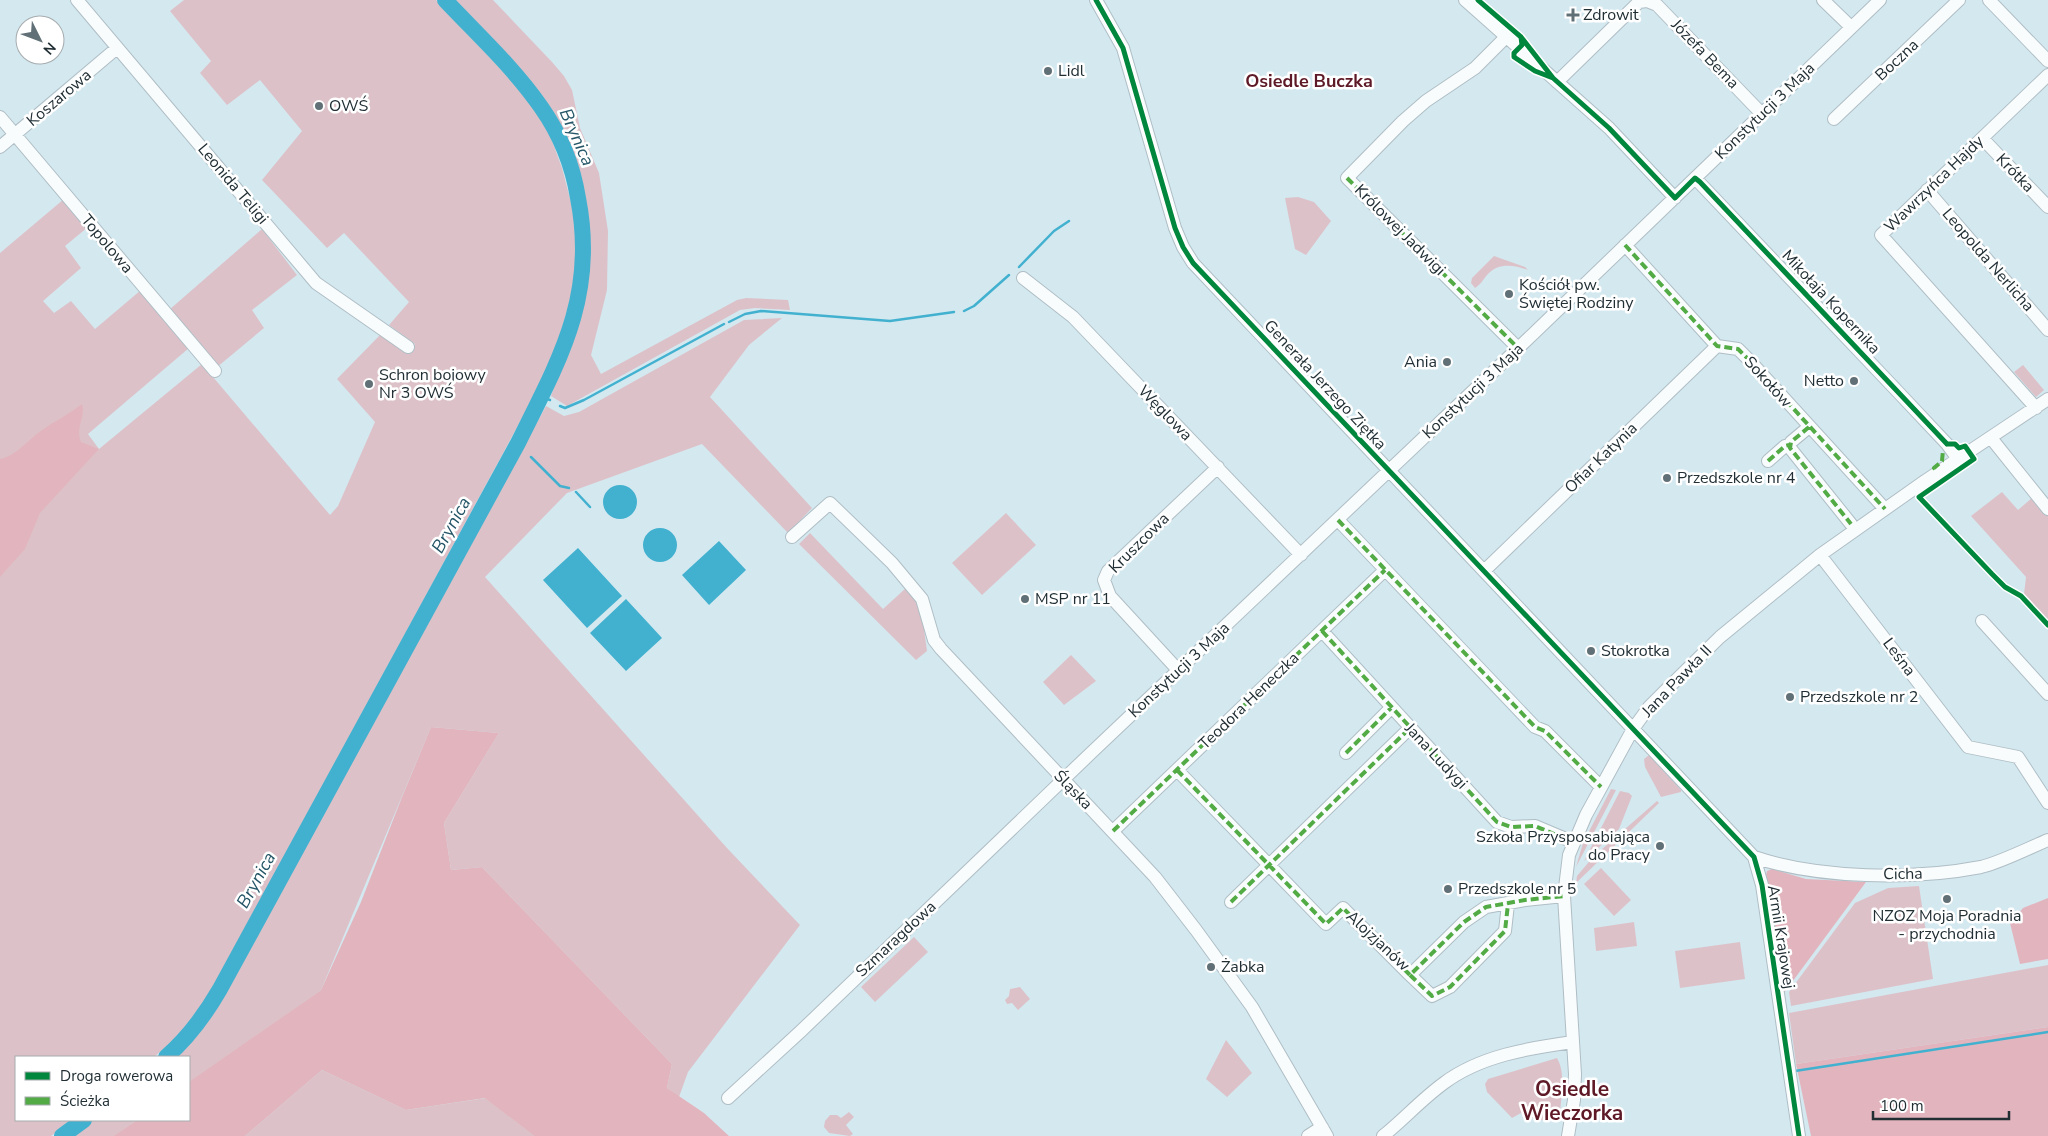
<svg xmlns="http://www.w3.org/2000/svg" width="2048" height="1136" font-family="'Nunito Sans',sans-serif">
<rect width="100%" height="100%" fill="#d4e8f0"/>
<path fill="#dcc2c8" d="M184 0H436L525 95 546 124 562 168 575 218 576 279 552 363 207 999 180 1035 154 1057H16V1120H73L51 1136H0V253L64 199 88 227 65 246 81 268 43 301 54 313 71 301 95 329 141 290 189 348 88 434 99 449 202 364 330 515 338 506 375 422 337 379 380 335 408 354 415 344 389 325 409 302 344 233 327 248 262 180 302 131 260 80 227 105 200 73 211 61 170 11Z
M452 0H493L552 62 564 76 572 90 580 128 599 173 608 231 607 290 591 355 601 374 737 300 746 298 788 300 790 310 755 308 740 310 567 406 551 396C563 363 577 329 584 295 597 219 571 133 522 74 501 48 475 25 452 0Z
M1298 197 1314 202 1331 221 1306 255 1295 249 1285 198Z
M262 229 297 275 252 310 264 328 216 368 169 310Z
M1494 256 1525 267 1528 270C1515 265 1498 262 1487 275 1483 280 1481 284 1475 288L1471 283 1472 278Z
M782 318 749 345 710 397 812 508 788 533 702 444 567 493 485 577 727 848 800 925 688 1072 679 1097 667 1088 672 1064 482 867 451 870 444 823 499 733 431 727 321 990 189 1083V1057H176L211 1014 546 406 564 416 579 412 744 320Z
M2023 365 2044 390 2036 397 2014 372Z
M2002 492 2018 510 2039 492 2048 503V620L2024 594 2026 577 1971 516Z
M1006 513 1036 545 982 595 952 563Z
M810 533 883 609 906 588 921 607 927 651 916 660 799 544Z
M1071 655 1096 681 1064 705 1043 682Z
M1649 755 1681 790V792L1661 797 1645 767 1644 759Z
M1611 789 1616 790 1576 867 1583 843Z
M1620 791 1629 793 1632 796 1619 829 1584 861Z
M1657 801 1659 803 1576 883 1577 876 1593 857Z
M1601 868 1631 900 1614 916 1584 884Z
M1919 886 1933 979 1791 1006 1789 992 1855 903 1888 888Z
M1634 922 1637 946 1596 951 1594 928Z
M914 937 928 952 875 1002 861 987Z
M1740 942 1745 979 1680 988 1675 951Z
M2048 965V1027L1796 1064 1789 1013Z
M1020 987 1030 999 1018 1010 1012 1003 1007 1004 1005 1000 1009 996 1010 989Z
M1226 1040 1252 1073 1227 1097 1206 1079Z
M1557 1058C1566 1073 1561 1097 1560 1114L1539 1121 1521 1113 1512 1118 1487 1092 1485 1084 1488 1079Z
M322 1070 406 1110 486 1098 534 1136H245Z
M849 1112 854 1117 846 1125 853 1134 850 1136 829 1133 824 1127 825 1121 830 1115H837L841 1118Z
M93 1120H137L115 1136H71Z"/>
<path fill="#e2b5be" d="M82 404C86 416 75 429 81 442L99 449 40 513 25 549 0 577V459C16 456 29 439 42 430 55 421 69 414 82 404Z
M431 727 499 733 444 823 451 870 482 867 672 1064 667 1088 704 1113 729 1136H534L485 1098 406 1110 322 1070 245 1136H114L137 1120H189V1082L321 990 361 902 402 797Z
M1772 869 1806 879 1866 882 1784 993 1766 875 1767 871Z
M2048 898V959L2020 964 2010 923 2023 908Z
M2048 1027V1136H1811L1796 1064Z"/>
<path fill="#42b1cf" d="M603 502a17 17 0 1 1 34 0a17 17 0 1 1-34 0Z
M643 545a17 17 0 1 1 34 0a17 17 0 1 1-34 0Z
M719 541 746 570 709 605 682 575Z
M578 548 622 596 587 628 543 580Z
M626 599 662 638 626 671 590 633Z"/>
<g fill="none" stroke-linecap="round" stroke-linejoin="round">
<path stroke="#42b1cf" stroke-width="2.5" d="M1019 267 1054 231 1069 221
M964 311 974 306 1009 275
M729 322 745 314 761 311 890 321 954 312
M542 397 550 400
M560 406 565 408 584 400 724 324
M516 447 521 450
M531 457 560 486 569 488
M576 492 590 507
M1795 1071 2048 1032"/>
<path stroke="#42b1cf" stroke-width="16" d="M166 1057C188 1038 205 1015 220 989L518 443C560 359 597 295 578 198 573 167 560 134 541 107 514 68 478 35 445 0
M62 1136 84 1120"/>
<defs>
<path id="minor" d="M77 0 316 283 408 347
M1096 0 1123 48 1175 228 1183 247 1193 263 1754 857 1762 885 1799 1136
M1465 0 1609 128 1675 198
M1823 0 1851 27
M1989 0 2048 61
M1505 38 1475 68 1426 101 1403 121 1347 178 1518 348
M1557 82 1639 2 1647 1 1657 5 1762 114
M0 117 215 371
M1834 119 1959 0
M1982 138 2048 207
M0 147 117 48
M1695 178 1899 393 1947 444 1958 459
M1927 190 2048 330
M1625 245 1717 346 1738 349 1750 361 1885 509
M1023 278 1073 317 1301 555
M2036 408 1881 235 2048 75
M1809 427 1791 442 1790 448 1851 524
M1991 438 2048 509
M1768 461 1785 446 1789 445
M1338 520 1535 727 1545 731 1601 787
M792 537 830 503 892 563 922 599 934 640 941 649 1155 877 1196 930 1252 1007 1327 1136
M1820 555 1968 747 2018 757 2048 803
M1485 570 1717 346
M1982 621 2048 694
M1322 631 1497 822 1511 827 1535 826 1573 842
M1178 670 1110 596 1104 580 1108 571 1218 467
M1346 753 1391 708
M1177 770 1326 924 1343 908 1410 975 1464 922 1486 907 1525 900 1564 896
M1113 831 1385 570
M1754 857C1819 879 1913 880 1981 867 1999 863 2029 848 2048 840
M1231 902 1410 728
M1410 975 1432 996 1450 987 1505 931 1508 904
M728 1098 801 1031 1092 752 1532 335 1880 0
M1308 1136 1322 1127
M1383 1136C1404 1119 1422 1099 1444 1083 1480 1056 1529 1048 1573 1042
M1568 1136 1574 1100 1575 1074 1564 896 1569 855 1586 815 1633 729 1649 707 1667 689 1720 637 1820 555 1925 481 2048 399"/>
</defs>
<use href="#minor" stroke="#afbec5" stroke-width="14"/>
<use href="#minor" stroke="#f9fcfd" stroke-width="12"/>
<path stroke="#52ab45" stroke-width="4" stroke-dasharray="8 4" stroke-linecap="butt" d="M1347 178 1518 348
M1625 245 1717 346 1738 349 1750 361 1885 509
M1809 427 1791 442 1790 448 1851 524
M1768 461 1785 446 1789 445
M1935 469 1934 468 1942 461 1943 450
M1338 520 1535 727 1545 731 1601 787
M1322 631 1497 822 1511 827 1535 826 1573 842
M1346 753 1391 708
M1177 770 1326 924 1343 908 1410 975 1464 922 1486 907 1525 900 1564 896
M1113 831 1385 570
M1231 902 1410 728
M1410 975 1432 996 1450 987 1505 931 1508 904"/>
<defs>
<path id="cycleway" d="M1096 0 1123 48 1175 228 1183 247 1193 263 1754 857 1762 885 1799 1136
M1478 0 1521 37 1553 78 1609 128 1675 198 1695 178 1700 182 1947 444
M1521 37 1522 45 1514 53V57L1535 71 1553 78
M1947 444H1955L1959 448 1965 446 1974 459 1919 497 1992 574 2005 587 2021 596 2048 625"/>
</defs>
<use href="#cycleway" stroke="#fff" stroke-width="8"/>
<use href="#cycleway" stroke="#00873e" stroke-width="5"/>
</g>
<g fill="#607076" stroke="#fff" stroke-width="2">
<path d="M1570.5 7.5h5v5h5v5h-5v5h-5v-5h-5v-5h5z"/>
<circle cx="1048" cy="71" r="5"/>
<circle cx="319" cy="106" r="5"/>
<circle cx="1509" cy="294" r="5"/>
<circle cx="1447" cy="362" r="5"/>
<circle cx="1854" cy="381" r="5"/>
<circle cx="369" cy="384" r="5"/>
<circle cx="1667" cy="478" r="5"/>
<circle cx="1025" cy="599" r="5"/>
<circle cx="1591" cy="651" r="5"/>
<circle cx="1790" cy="697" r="5"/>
<circle cx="1660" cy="846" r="5"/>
<circle cx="1448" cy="889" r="5"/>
<circle cx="1947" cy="899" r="5"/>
<circle cx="1211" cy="967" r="5"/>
</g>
<g text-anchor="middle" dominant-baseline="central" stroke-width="5" stroke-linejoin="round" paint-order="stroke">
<g font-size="16" fill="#212f35" stroke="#fff" text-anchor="start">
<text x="1583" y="15">Zdrowit</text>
<text x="1058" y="71">Lidl</text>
<text x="329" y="106">OWŚ</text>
<text x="1519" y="285">Kościół pw.<tspan x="1519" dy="18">Świętej Rodziny</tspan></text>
<text x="1437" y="362" text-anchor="end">Ania</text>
<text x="379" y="375">Schron bojowy<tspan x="379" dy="18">Nr 3 OWŚ</tspan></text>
<text x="1844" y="381" text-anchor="end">Netto</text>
<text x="1677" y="478">Przedszkole nr 4</text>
<text x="1035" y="599">MSP nr 11</text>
<text x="1601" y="651">Stokrotka</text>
<text x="1800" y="697">Przedszkole nr 2</text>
<text x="1650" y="837" text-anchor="end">Szkoła Przysposabiająca<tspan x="1650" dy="18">do Pracy</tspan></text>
<text x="1458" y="889">Przedszkole nr 5</text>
<text x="1947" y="916" text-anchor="middle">NZOZ Moja Poradnia<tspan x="1947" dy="18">- przychodnia</tspan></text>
<text x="1221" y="967">Żabka</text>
</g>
<g font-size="16" fill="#212f35" stroke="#fff">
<text transform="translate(1705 54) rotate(46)">Józefa Bema</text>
<text transform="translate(1897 60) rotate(-43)">Boczna</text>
<text transform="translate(59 98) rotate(-40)">Koszarowa</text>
<text transform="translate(1765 111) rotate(-44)">Konstytucji 3 Maja</text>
<text transform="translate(2015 173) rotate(46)">Krótka</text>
<text transform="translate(233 184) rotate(50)">Leonida Teligi</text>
<text transform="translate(1934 184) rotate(-44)">Wawrzyńca Hajdy</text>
<text transform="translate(1400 230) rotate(45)">Królowej Jadwigi</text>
<text transform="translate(107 244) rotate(50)">Topolowa</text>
<text transform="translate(1988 260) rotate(49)">Leopolda Nerlicha</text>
<text transform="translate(1831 302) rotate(47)">Mikołaja Kopernika</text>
<text transform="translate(1768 382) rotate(48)">Sokołów</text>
<text transform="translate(1325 385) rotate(47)">Generała Jerzego Ziętka</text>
<text transform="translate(1473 391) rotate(-43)">Konstytucji 3 Maja</text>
<text transform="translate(1165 413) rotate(46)">Węglowa</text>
<text transform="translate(1601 458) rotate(-44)">Ofiar Katynia</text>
<text transform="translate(1139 543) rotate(-45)">Kruszcowa</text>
<text transform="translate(1899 657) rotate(53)">Leśna</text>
<text transform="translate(1179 670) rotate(-43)">Konstytucji 3 Maja</text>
<text transform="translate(1677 681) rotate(-46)">Jana Pawła II</text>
<text transform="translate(1249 701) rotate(-44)">Teodora Heneczka</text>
<text transform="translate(1436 756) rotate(47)">Jana Ludygi</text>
<text transform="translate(1073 790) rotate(46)">Śląska</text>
<text transform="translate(1903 874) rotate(-1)">Cicha</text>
<text transform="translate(1781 937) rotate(81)">Armii Krajowej</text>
<text transform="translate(896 939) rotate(-43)">Szmaragdowa</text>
<text transform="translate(1378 941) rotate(43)">Alojzjanów</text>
</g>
<g font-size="18" font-weight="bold" fill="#5e1926" stroke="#fff">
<text x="1309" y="81">Osiedle Buczka</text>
</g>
<g font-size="18" font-style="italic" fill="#255667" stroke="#fff">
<text transform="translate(577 137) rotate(66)">Brynica</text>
<text transform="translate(451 525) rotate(-61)">Brynica</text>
<text transform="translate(256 880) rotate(-61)">Brynica</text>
</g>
<g font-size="21" font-weight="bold" fill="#5e1926" stroke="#fff">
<text x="1572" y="1089">Osiedle<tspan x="1572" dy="24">Wieczorka</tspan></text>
</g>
</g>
<rect x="15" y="1056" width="175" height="65" fill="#ffffff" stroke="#a6acae"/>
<rect x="25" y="1072" width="25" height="8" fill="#00873e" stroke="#a6acae"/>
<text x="60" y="1081" font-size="15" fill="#212f35">Droga rowerowa</text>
<rect x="25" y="1097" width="25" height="8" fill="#52ab45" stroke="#a6acae"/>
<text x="60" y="1106" font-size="15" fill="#212f35">Ścieżka</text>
<g transform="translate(40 40) rotate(132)"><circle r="24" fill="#ffffff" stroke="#a6acae"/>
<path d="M0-4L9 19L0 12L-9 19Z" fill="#607076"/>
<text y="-8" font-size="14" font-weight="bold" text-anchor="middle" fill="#212f35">N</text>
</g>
<path d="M1873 1111v8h136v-8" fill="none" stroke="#212f35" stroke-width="2.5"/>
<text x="1880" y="1111" font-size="15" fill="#212f35" stroke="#ffffff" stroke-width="4" paint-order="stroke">100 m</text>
</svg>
